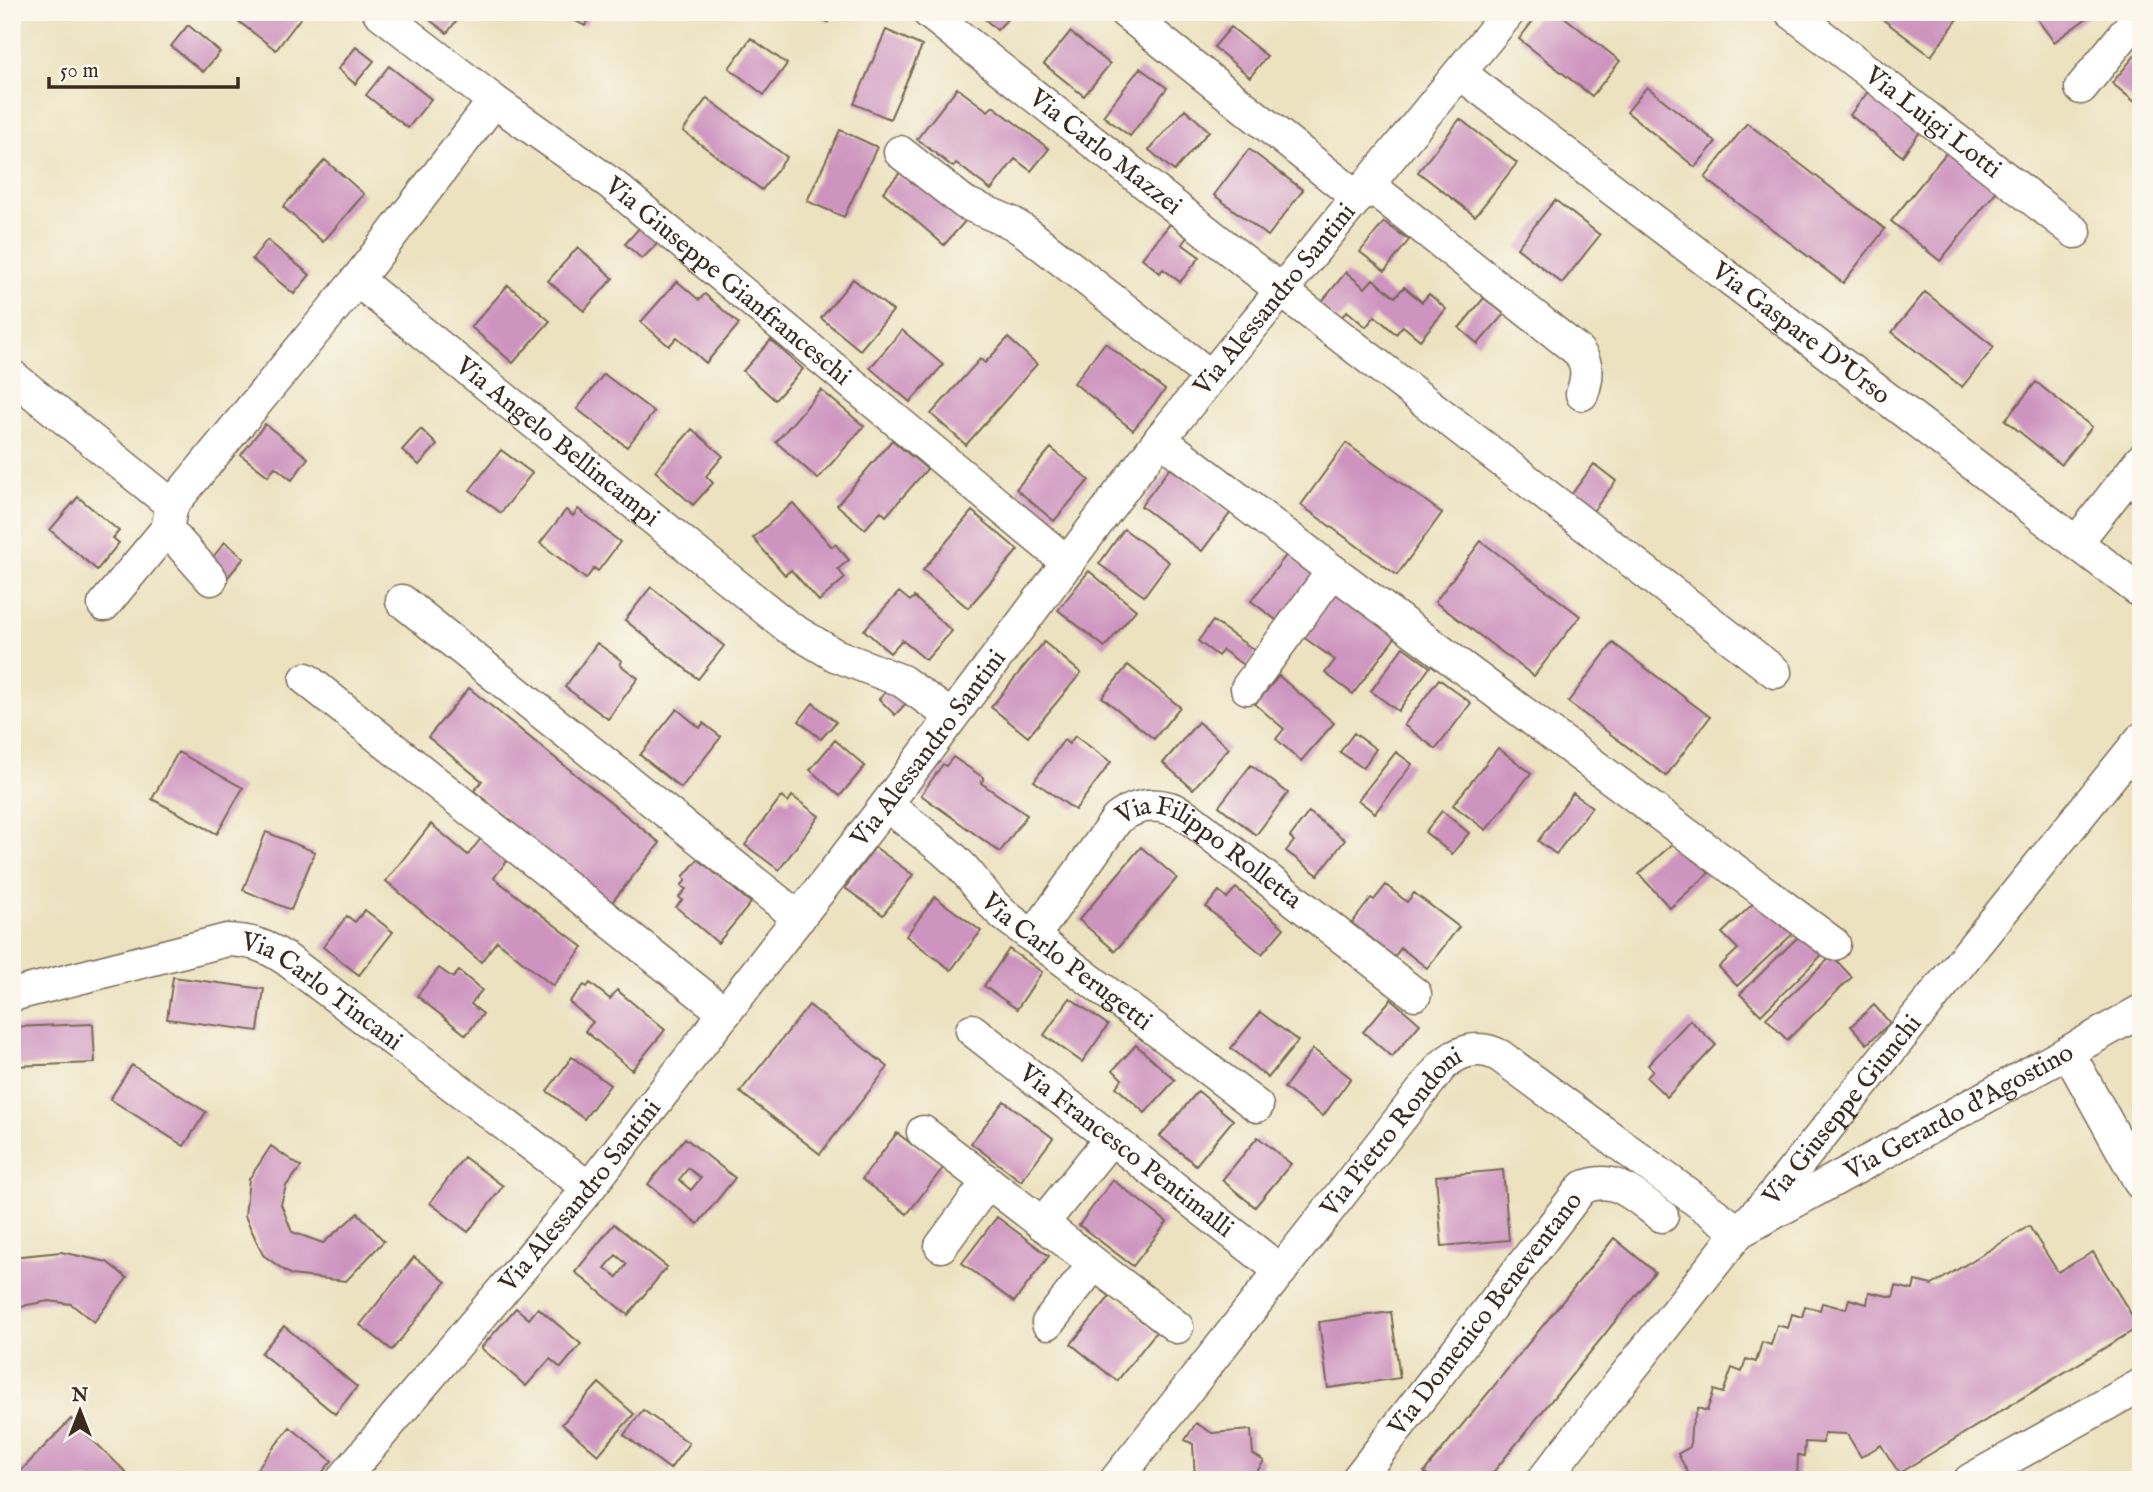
<svg xmlns="http://www.w3.org/2000/svg" width="2153" height="1492" font-family="'IM FELL English',serif">
<rect width="100%" height="100%" fill="#fbf7ec"/>
<filter id="ink" filterUnits="userSpaceOnUse"><feTurbulence type="fractalNoise" baseFrequency=".0143" numOctaves="2"/><feDisplacementMap in="SourceGraphic" scale="14" xChannelSelector="R" yChannelSelector="G"/><feConvolveMatrix kernelMatrix="1 2 1 2 8 2 1 2 1" color-interpolation-filters="sRGB"/></filter>
<filter id="wash" filterUnits="userSpaceOnUse"><feTurbulence type="fractalNoise" baseFrequency=".00686" numOctaves="4" result="noise"/><feDisplacementMap in="SourceGraphic" scale="28" xChannelSelector="R" yChannelSelector="G"/><feGaussianBlur stdDeviation="1.57" result="paint"/><feColorMatrix in="noise" values="0 0 0 0 0 0 0 0 0 0 0 0 0 0 0 0 0 1.4 0 .05"/><feComposite in="paint" operator="in"/></filter>
<g filter="url(#wash)">
<rect width="100%" height="100%" fill="#ece2c0"/>
<g id="blocks">
<path fill="#ce94c0" fill-rule="evenodd" d="M226 12H305L276 50Z
M419 12H463L447 33Z
M566 12H592L585 26 564 15Z
M815 12H836L828 22Z
M977 12H1014L997 30Z
M1540 12H1558L1620 61 1592 96 1519 39Z
M1873 12H1949L1958 19 1931 56Z
M2032 12H2089L2091 15 2054 42Z
M188 25 220 52 203 72 171 46Z
M1231 27 1267 56 1250 77 1214 47Z
M886 30 922 46 890 119 854 104Z
M1070 32 1110 64 1084 96 1044 64Z
M751 38 787 64 764 95 729 68Z
M356 47 374 61 355 84 338 69Z
M2141 48V107L2112 83Z
M389 66 431 99 408 128 366 95Z
M1140 68 1167 88 1130 136 1103 116Z
M1647 87 1716 142 1695 167 1627 112Z
M957 88 988 111 993 106 1049 149 1031 171 1015 159 991 190 956 163 953 167 917 139Z
M1871 88 1923 128 1902 156 1850 115Z
M707 98 787 157 762 190 683 131Z
M1185 109 1209 131 1174 171 1149 150Z
M1460 119 1517 163 1475 216 1418 172Z
M1747 123 1885 229 1843 283 1705 178Z
M840 130 877 147 844 217 807 201Z
M1951 147 2000 187 1940 261 1891 221Z
M1249 149 1303 190 1268 236 1214 195Z
M325 160 364 194 323 242 283 207Z
M906 166 967 219 944 245 883 192Z
M1555 200 1600 235 1562 283 1517 248Z
M1384 222 1409 240 1385 271 1360 252Z
M1170 224 1187 237 1182 244 1200 257 1180 282 1163 269 1160 273 1142 258Z
M640 227 658 243 642 259 625 244Z
M267 240 310 275 294 294 252 259Z
M578 247 613 278 584 311 548 281Z
M1346 272 1365 288 1373 279 1395 297 1404 287 1422 302 1429 294 1446 309 1420 340 1403 326 1396 334 1375 316 1366 327 1347 311 1338 321 1319 305Z
M853 279 893 311 860 350 821 318Z
M677 281 699 300 705 294 739 324 706 363 677 337 669 346 641 322Z
M508 285 550 321 513 363 471 327Z
M1925 292 1994 347 1962 387 1892 332Z
M1484 298 1504 314 1478 344 1459 328Z
M902 330 943 365 910 402 870 368Z
M1008 338 1037 364 966 445 931 414 980 359 985 363Z
M771 340 803 369 775 400 743 371Z
M1105 343 1165 390 1133 430 1074 383Z
M604 374 654 412 627 447 577 409Z
M2036 382 2092 427 2061 465 2005 420Z
M821 390 864 426 818 479 776 442Z
M265 424 308 458 292 480 275 467 268 476 241 455Z
M421 429 437 445 419 465 402 450Z
M692 429 723 456 706 476 713 483 693 505 655 471Z
M892 440 927 469 886 516 881 511 865 529 837 505Z
M1346 443 1442 513 1397 575 1301 505Z
M1051 448 1089 480 1054 521 1016 489Z
M501 450 532 473 501 513 470 490Z
M1594 464 1616 481 1593 511 1571 495Z
M1170 468 1231 512 1202 551 1141 506Z
M78 497 119 531 113 538 119 543 97 570 50 530Z
M793 503 832 547 835 544 849 560 838 569 845 578 819 601 791 570 785 575 753 538Z
M578 509 620 542 598 571 594 568 586 579 540 543 566 510 573 516Z
M972 511 1018 550 968 608 923 570Z
M1124 529 1169 562 1144 596 1099 564Z
M1481 541 1580 616 1534 676 1435 602Z
M225 542 244 558 228 577 209 562Z
M1288 553 1321 578 1284 626 1251 601Z
M1089 571 1136 610 1105 647 1058 610Z
M1331 582 1399 632 1353 694 1325 673 1335 660 1295 631Z
M651 587 724 646 698 679 625 620Z
M899 592 910 601 914 597 952 631 926 660 902 640 890 653 864 630Z
M1213 621 1257 652 1246 667 1223 650 1218 656 1198 641Z
M1044 642 1081 673 1028 737 991 707Z
M597 643 622 661 620 665 638 678 608 719 565 687Z
M1613 643 1710 717 1666 776 1568 702Z
M1403 647 1430 667 1398 711 1371 691Z
M1128 665 1180 707 1154 739 1102 697Z
M1279 676 1334 723 1301 761 1276 739 1284 729 1255 704Z
M1439 679 1471 703 1436 749 1404 725Z
M894 683 910 699 895 715 879 699Z
M469 688 660 843 608 907 502 822 506 817 474 791 482 781 428 737Z
M813 703 836 722 821 739 799 721Z
M677 709 700 728 703 723 721 737 681 788 640 755Z
M1198 722 1229 748 1193 789 1163 763Z
M1354 733 1376 749 1363 768 1340 752Z
M1075 736 1111 762 1075 810 1034 781 1064 740 1069 744Z
M835 740 865 766 840 796 810 770Z
M1498 748 1531 773 1486 830 1453 805Z
M178 752 243 788 217 834 152 799Z
M1396 752 1412 764 1375 813 1358 800Z
M953 757 984 778 981 783 1027 815 1000 852 921 795 943 764 946 766Z
M1251 765 1288 793 1256 835 1219 806Z
M1573 793 1592 807 1556 854 1538 841Z
M792 796 819 816 779 870 745 845 781 797 788 802Z
M1442 811 1469 833 1452 854 1425 832Z
M1309 812 1345 840 1318 875 1286 851 1294 841 1290 837Z
M431 824 468 855 485 833 512 854 494 878 583 947 553 986 497 941 481 962 386 881Z
M266 832 315 852 291 910 243 890Z
M1678 839 1709 873 1670 908 1639 874Z
M875 847 913 875 883 915 845 888Z
M1141 847 1177 878 1115 951 1079 920Z
M698 859 751 903 718 943 676 907 682 900 679 897 686 889 681 886 686 880 683 877Z
M1386 885 1407 902 1414 893 1459 927 1427 968 1401 948 1394 957 1352 923 1371 898 1374 900Z
M1236 888 1284 928 1262 954 1206 907 1219 891 1227 898Z
M935 897 981 931 951 970 906 936Z
M1760 897 1798 929 1737 986 1719 967 1738 949 1722 933Z
M365 910 393 932 359 975 323 947 347 916 355 922Z
M1803 932 1824 953 1761 1015 1740 994Z
M1009 949 1042 972 1017 1009 984 986Z
M1832 956 1852 977 1787 1040 1766 1018Z
M439 968 453 978 459 971 482 990 471 1004 483 1014 466 1035 417 996Z
M173 977 264 989 258 1031 167 1019Z
M590 983 610 999 617 990 665 1030 632 1070 585 1031 593 1022 569 1002 584 985 587 987Z
M1070 998 1108 1025 1082 1062 1044 1035Z
M1391 999 1420 1024 1392 1057 1363 1032Z
M809 1005 888 1067 820 1154 740 1092Z
M1874 1005 1890 1023 1867 1044 1851 1026Z
M1260 1012 1298 1041 1268 1078 1231 1048Z
M1690 1020 1716 1045 1667 1097 1647 1078 1653 1070 1648 1065Z
M93 1024 95 1063 14 1066 12 1027Z
M1136 1045 1175 1080 1145 1113 1116 1087 1122 1079 1113 1070Z
M1313 1049 1351 1078 1323 1116 1284 1088Z
M572 1057 610 1085 584 1119 547 1091Z
M132 1065 206 1112 184 1146 110 1099Z
M1198 1091 1233 1120 1196 1165 1160 1136Z
M1004 1101 1053 1138 1021 1181 971 1143Z
M897 1133 943 1168 907 1214 862 1179Z
M1258 1137 1291 1164 1255 1207 1222 1180Z
M685 1138 735 1178 698 1224 648 1184ZM688 1168 701 1178 691 1190 679 1180Z
M271 1146 301 1167 286 1186 281 1204 292 1232 323 1243 358 1213 384 1241 346 1281 291 1275 263 1255 245 1216 249 1179Z
M464 1157 503 1186 468 1232 430 1203Z
M1503 1170 1509 1240 1442 1246 1436 1176Z
M1113 1180 1167 1222 1133 1266 1079 1225Z
M997 1217 1049 1256 1014 1302 962 1263Z
M614 1224 667 1267 628 1315 575 1272ZM616 1255 627 1264 617 1277 605 1268Z
M2029 1226 2058 1272 2093 1252 2139 1327 1899 1473 1881 1445 1861 1457 1847 1434 1824 1433 1823 1443 1805 1442 1804 1456 1798 1455 1797 1480H1692L1678 1454 1690 1447 1691 1428 1698 1408 1707 1411 1714 1390 1723 1393 1732 1368 1742 1372 1746 1359 1756 1362 1762 1342 1771 1345 1777 1325 1788 1328 1792 1314 1802 1317 1805 1306 1820 1310 1822 1303 1846 1309 1849 1299 1867 1304 1869 1292 1893 1297 1896 1286 1913 1290 1915 1281 1932 1285Z
M1614 1238 1655 1272 1487 1480H1433L1424 1472Z
M61 1252 107 1262 127 1278 94 1322 71 1304 49 1301 27 1305 12 1311V1257Z
M414 1257 446 1282 392 1350 360 1325Z
M1111 1295 1156 1332 1117 1381 1071 1344Z
M516 1308 529 1319 538 1308 581 1344 561 1368 550 1359 526 1386 481 1348Z
M1391 1312 1400 1378 1328 1388 1319 1322Z
M284 1326 357 1387 335 1414 261 1353Z
M599 1383 634 1414 598 1455 562 1424Z
M643 1410 689 1443 670 1469 624 1435Z
M71 1419 129 1475 125 1480H12Z
M1196 1423 1212 1433 1251 1430 1253 1454 1264 1461 1254 1476 1255 1480H1195L1193 1444 1185 1440Z
M290 1427 332 1461 316 1480H248Z
M706 1473 725 1479V1480H704Z"/>
</g>
</g>
<g filter="url(#ink)">
<use href="#blocks" fill-opacity="0" stroke="#796a57" stroke-width="2"/>
<g fill="none" stroke-linecap="round" stroke-linejoin="round">
<defs>
<g id="minor">
<path id="s1" d="M379 12 494 101 610 183 1068 563"/>
<path id="s2" d="M928 12 1282 291 1775 672"/>
<path d="M1125 12 1358 198"/>
<path id="s3" d="M1791 12 2075 232"/>
<path id="s4" d="M1460 73 2141 592"/>
<path d="M2081 88 2130 27 2137 12"/>
<path id="s5" d="M494 101 357 280 788 627 835 655 902 681 951 716"/>
<path d="M900 152 965 203 1012 223 1027 233 1210 376"/>
<path d="M1369 185 1578 351C1589 366 1588 377 1582 394"/>
<path d="M12 376 172 505 357 280"/>
<path d="M1160 439 1333 571 1834 944"/>
<path d="M167 529 211 579"/>
<path d="M2076 543 2141 460"/>
<path d="M402 601 799 918"/>
<path d="M104 605 167 529 172 505"/>
<path d="M306 679 725 1013"/>
<path d="M1247 688 1333 571"/>
<path id="s6" d="M886 805C911 824 938 843 960 865 976 881 986 900 1004 915L1257 1106"/>
<path id="s7" d="M1033 937 1117 819C1139 801 1165 802 1188 817L1415 994"/>
<path id="s8" d="M12 995 227 940C252 941 264 945 286 959L589 1188"/>
<path id="s9" d="M972 1030 1281 1271"/>
<path d="M2068 1052 2141 1184"/>
<path d="M923 1132 1177 1327"/>
<path d="M1042 1224 1111 1138"/>
<path d="M941 1246 988 1182"/>
<path d="M1048 1323 1094 1264"/>
<path id="s10" d="M342 1480 589 1188 886 805 1160 439 1509 12"/>
<path id="s11" d="M1116 1480 1441 1067C1457 1051 1479 1044 1500 1056L1739 1232 2068 1052 2141 1011"/>
<path id="s12" d="M1357 1480 1582 1188C1615 1172 1636 1198 1662 1216"/>
<path id="s13" d="M1543 1480 1739 1232 1770 1199 2141 739"/>
<path d="M1970 1480 2141 1385"/>
</g>
</defs>
<use href="#minor" stroke="#796a57" stroke-width="35"/>
<use href="#minor" stroke="#fff" stroke-width="32"/>
</g>
</g>
<g text-anchor="middle" dominant-baseline="central" stroke-width="7" stroke-linejoin="round" paint-order="stroke">
<g font-size="26" fill="#3b2a1e" stroke="#fbf7ec">
<text stroke="none"><textPath href="#s3" startOffset="180">Via Luigi Lotti</textPath></text>
<text stroke="none"><textPath href="#s2" startOffset="226">Via Carlo Mazzei</textPath></text>
<text stroke="none"><textPath href="#s1" startOffset="441">Via Giuseppe Gianfranceschi</textPath></text>
<text stroke="none"><textPath href="#s10" startOffset="1505">Via Alessandro Santini</textPath></text>
<text stroke="none"><textPath href="#s4" startOffset="429">Via Gaspare D'Urso</textPath></text>
<text stroke="none"><textPath href="#s5" startOffset="483">Via Angelo Bellincampi</textPath></text>
<text stroke="none"><textPath href="#s10" startOffset="938">Via Alessandro Santini</textPath></text>
<text stroke="none"><textPath href="#s7" startOffset="254">Via Filippo Rolletta</textPath></text>
<text stroke="none"><textPath href="#s6" startOffset="240">Via Carlo Perugetti</textPath></text>
<text stroke="none"><textPath href="#s8" startOffset="332">Via Carlo Tincani</textPath></text>
<text stroke="none"><textPath href="#s13" startOffset="476">Via Giuseppe Giunchi</textPath></text>
<text stroke="none"><textPath href="#s11" startOffset="1138">Via Gerardo d'Agostino</textPath></text>
<text stroke="none"><textPath href="#s11" startOffset="444">Via Pietro Rondoni</textPath></text>
<text stroke="none"><textPath href="#s9" startOffset="196">Via Francesco Pentimalli</textPath></text>
<text stroke="none"><textPath href="#s10" startOffset="371">Via Alessandro Santini</textPath></text>
<text stroke="none"><textPath href="#s12" startOffset="210">Via Domenico Beneventano</textPath></text>
</g>
</g>
<rect width="2153" height="1492" fill="none" stroke="#fbf7ec" stroke-width="42"/>
<g transform="translate(80 1411)" stroke="#fbf7ec" stroke-width="5" paint-order="stroke">
<path d="M0-5L12 26L0 18L-12 26Z" fill="#3b2a1e"/>
<text y="-10" font-size="19" font-weight="bold" text-anchor="middle" fill="#3b2a1e">N</text>
</g>
<path d="M49 77v10h189v-10" fill="none" stroke="#3b2a1e" stroke-width="3.5"/>
<text x="60" y="77" font-size="21" fill="#3b2a1e" stroke="#fbf7ec" stroke-width="5" paint-order="stroke">50 m</text>
</svg>
